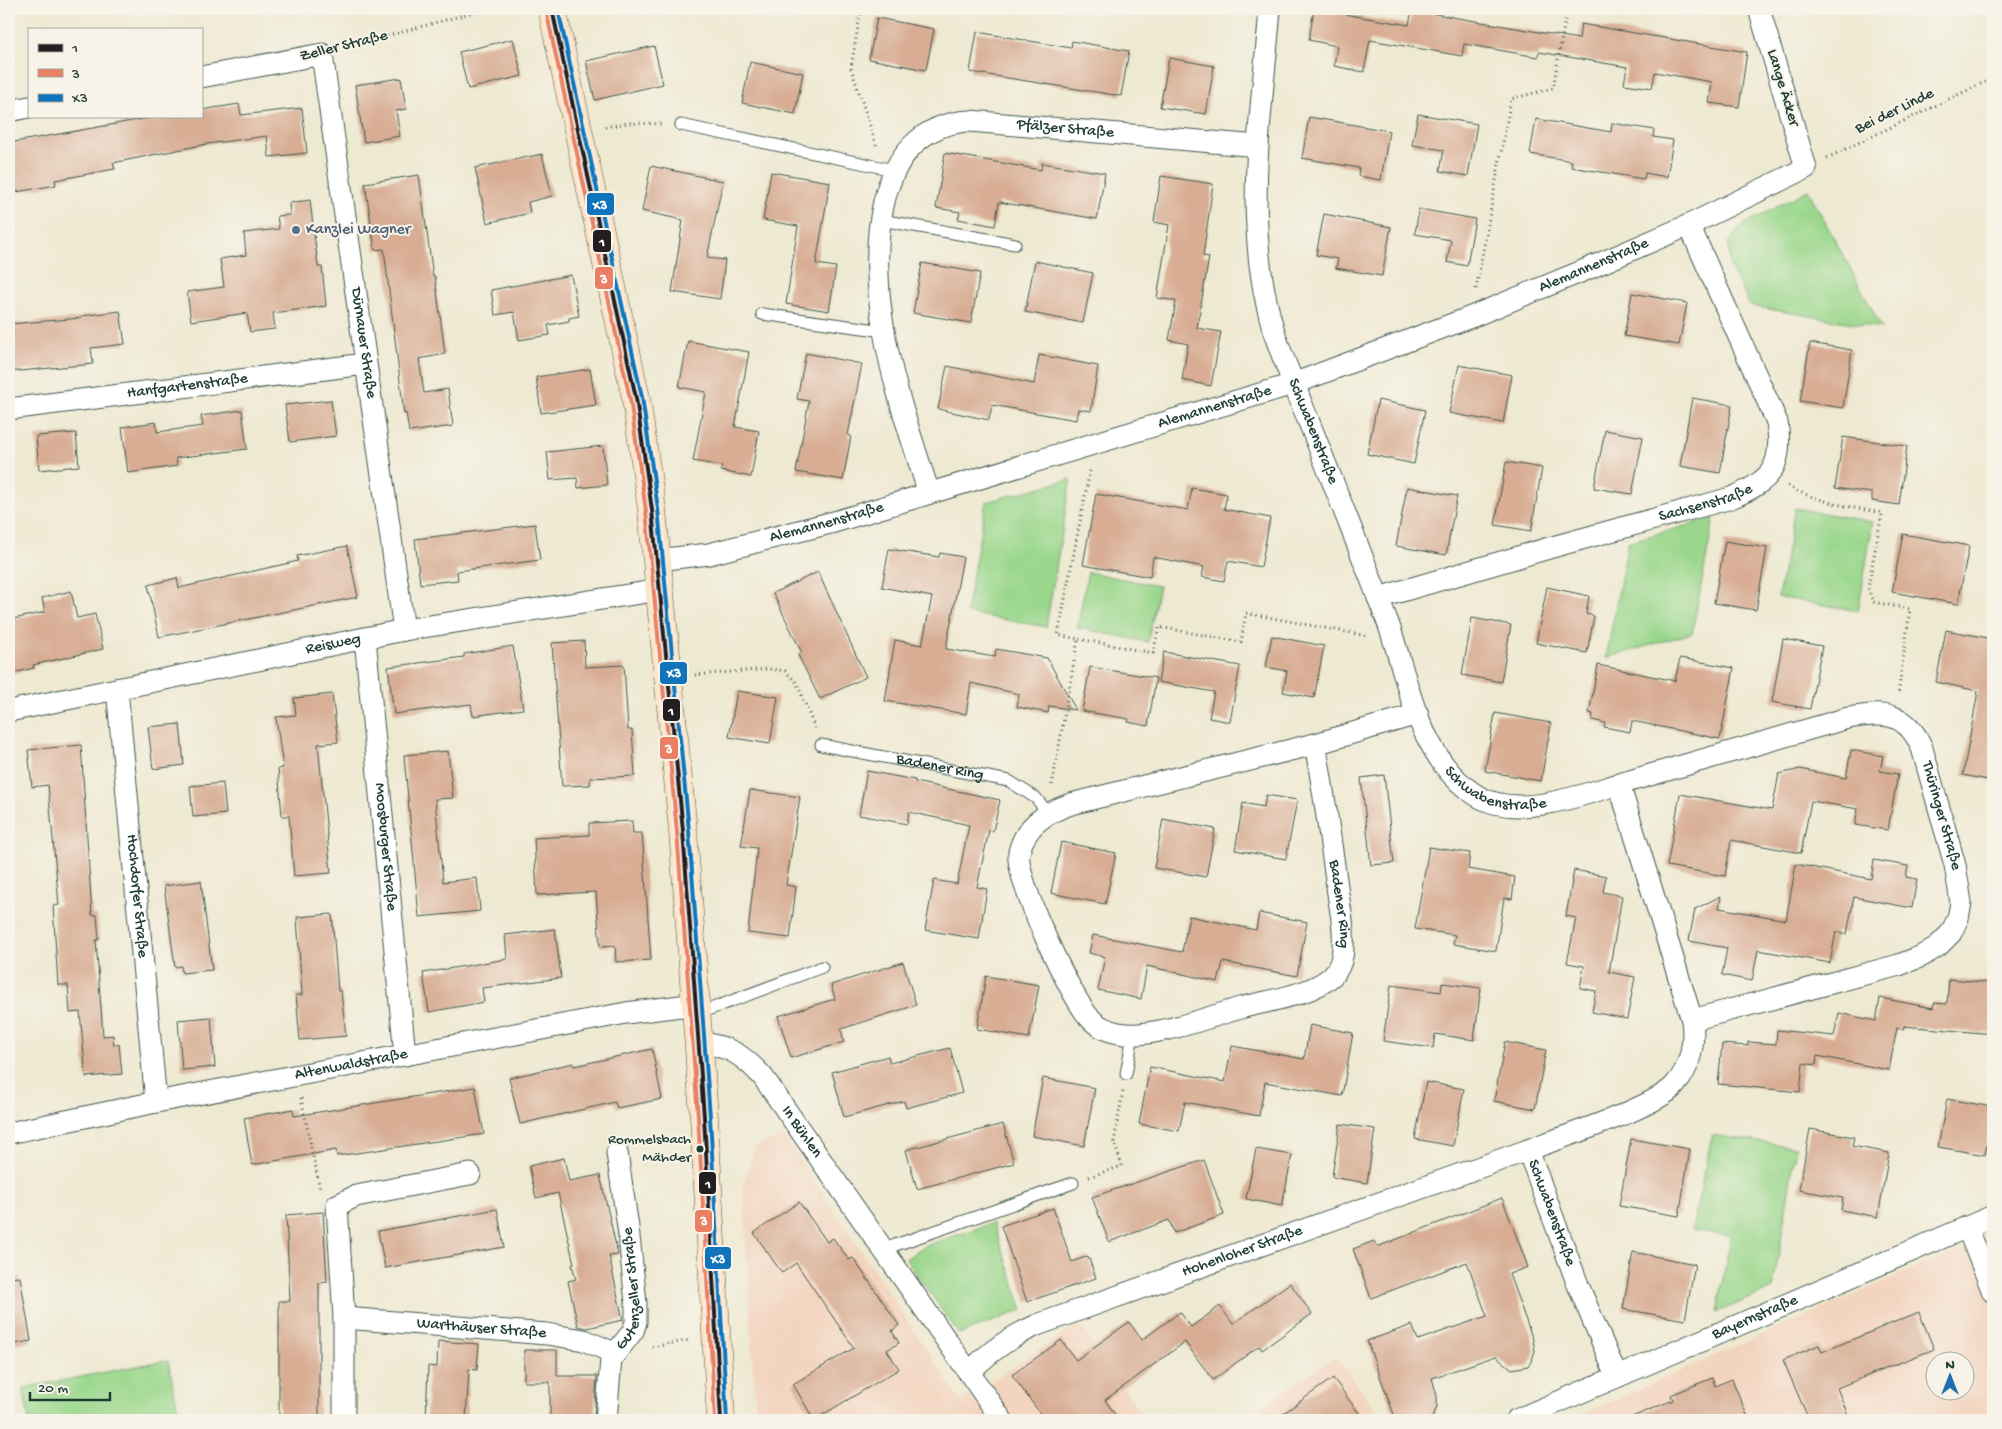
<svg xmlns="http://www.w3.org/2000/svg" width="2002" height="1429" font-family="'Gochi Hand',sans-serif">
<rect width="100%" height="100%" fill="#f7f3e8"/>
<filter id="ink" filterUnits="userSpaceOnUse"><feTurbulence type="fractalNoise" baseFrequency=".02" numOctaves="2"/><feDisplacementMap in="SourceGraphic" scale="10" xChannelSelector="R" yChannelSelector="G"/><feConvolveMatrix kernelMatrix="1 2 1 2 8 2 1 2 1" color-interpolation-filters="sRGB"/></filter>
<filter id="wash" filterUnits="userSpaceOnUse"><feTurbulence type="fractalNoise" baseFrequency=".0096" numOctaves="4" result="noise"/><feDisplacementMap in="SourceGraphic" scale="20" xChannelSelector="R" yChannelSelector="G"/><feGaussianBlur stdDeviation="1.12" result="paint"/><feColorMatrix in="noise" values="0 0 0 0 0 0 0 0 0 0 0 0 0 0 0 0 0 1.4 0 .05"/><feComposite in="paint" operator="in"/></filter>
<g filter="url(#wash)">
<rect width="100%" height="100%" fill="#eee9d1"/>
<path fill="#f3d4bf" fill-rule="evenodd" d="M784 1136 961 1401 1079 1324 1146 1420H756L743 1183 756 1147Z
M1993 1236V1420H1569L1910 1270ZM1934 1362H1964V1392H1934Z
M1336 1356 1383 1420H1243Z"/>
<path fill="#9ad78c" stroke="#5c8a60" d="M1808 190 1882 328 1750 306 1730 266 1728 244 1741 226Z
M1071 479 1046 627 966 613 986 502Z
M1795 508 1873 522 1858 611 1778 597Z
M1714 518 1692 633 1606 658 1628 542Z
M1088 572 1159 586 1148 642 1077 628Z
M1712 1135 1796 1147 1773 1289 1717 1312 1731 1236 1692 1230Z
M993 1223 1023 1310 959 1334 906 1259 924 1246Z
M168 1360 180 1420H29L23 1388Z"/>
<g id="blocks">
<path fill="#d8ad94" d="M1314 9 1409 25 1412 10 1579 39 1581 24 1747 52 1739 107 1709 103 1712 82 1655 72 1652 88 1624 84 1627 67 1539 52 1538 57 1464 44 1462 56 1370 40 1364 72 1334 66 1337 46 1309 40Z
M877 18 934 29 926 70 869 59Z
M977 32 1071 48 1072 41 1129 51 1121 96 970 72Z
M513 39 522 76 468 89 459 52Z
M654 46 663 84 595 100 586 61Z
M1169 58 1214 66 1206 114 1160 107Z
M750 62 803 73 795 114 742 103Z
M401 78 406 109 396 111 400 136 364 142 355 85Z
M239 104 241 115 302 108 307 153 269 157 267 136 207 144 113 163 115 169 55 180 56 185 16 192 9 143 160 116H201V110Z
M1418 114 1477 124 1468 176 1440 171 1444 150 1412 145Z
M1309 117 1389 131 1381 180 1358 176 1359 168 1302 158Z
M1536 119 1611 132 1612 123 1654 130 1653 137 1673 140 1667 177 1645 173 1644 179 1571 167 1572 161 1530 154Z
M945 153 1041 170 1042 163 1105 173 1097 219 999 202 995 226 958 219 960 212 936 208Z
M542 154 552 196 528 202 530 213 487 223 475 168Z
M651 166 723 181 707 258 725 260 720 299 672 292 683 220 642 211Z
M771 172 830 182 816 264 836 267 829 311 786 304 798 226 763 220Z
M419 175 433 276H435L445 354 419 359 424 393 448 389 453 426 409 432 406 413 404 414 384 249 375 250 365 183Z
M1161 176 1213 184 1203 256 1209 257 1197 328 1221 332 1211 386 1182 380 1188 344 1169 340 1176 301 1157 298 1169 225 1154 222Z
M310 200 318 267H322L326 306 273 313 275 329 250 332 247 313 191 321 187 292 224 287 220 259 246 255 244 233 279 229 277 216 290 215 289 203Z
M1419 209 1475 219 1467 266 1447 262 1451 240 1415 234Z
M1324 214 1391 227 1382 276 1336 268 1338 259 1316 255Z
M1035 261 1093 273 1083 323 1025 312Z
M922 263 980 273 971 323 913 313Z
M571 275 579 316 569 318V321L548 325 550 335 519 340 514 312 495 315 491 290Z
M1632 293 1687 303 1679 345 1624 336Z
M120 311 125 344 91 348 93 364 9 372V324L82 318 81 316Z
M688 341 749 352 735 427 759 431 751 477 721 471 722 466 693 461 706 392 679 387Z
M1810 343 1852 350 1843 408 1800 401Z
M806 353 862 364 848 435 851 436 843 480 796 472 809 401 797 399Z
M1039 355 1098 366 1091 411 1078 409 1076 420 992 405 989 420 938 409 947 366 1034 384Z
M1459 365 1512 375 1503 423 1449 413Z
M590 369 596 405 541 413 536 377Z
M1692 398 1732 405 1720 473 1680 466Z
M331 400 336 436 290 442 285 405Z
M1378 400 1425 410 1414 464 1367 454Z
M242 410 247 449 176 458 177 466 128 473 122 427 156 422 157 432 203 426 201 416Z
M1605 430 1643 437 1632 494 1594 488Z
M76 433 79 466 39 470 36 436Z
M1843 437 1907 446 1899 505 1872 501V493L1835 488Z
M603 446 607 485 578 488 577 478 550 480 547 452Z
M1506 462 1542 468 1531 531 1495 525Z
M1407 487 1457 496 1446 555 1396 546Z
M1192 488 1227 494 1224 509 1270 518 1261 567 1228 561 1224 581 1202 577 1204 567 1153 557 1150 577 1083 565 1096 494 1188 510Z
M535 524 540 560 457 571 458 580 420 584 415 539Z
M1903 534 1969 546 1958 604 1892 592Z
M1725 541 1767 548 1756 610 1714 603Z
M347 546 358 597 159 637 148 585 177 578 179 588 298 561 297 556Z
M889 549 939 557 940 553 963 557 946 649 995 657 996 649 1047 658 1076 710 1049 706 1048 713 1017 707 1019 694 971 683 966 714 885 701 895 640 922 645 932 597 882 587Z
M818 572 866 677 820 699 798 655 802 653 773 593Z
M1547 587 1589 596 1586 614 1594 616 1587 653 1536 643Z
M71 591 77 618 95 614 103 649 33 665 34 668 9 674V620L45 612 42 598Z
M1472 618 1511 625 1501 682 1462 675Z
M1946 630 1993 639V781L1963 775 1978 691 1936 682Z
M1272 636 1324 646 1314 698 1283 692 1287 671 1266 667Z
M1783 639 1822 646 1810 709 1772 702Z
M584 641 585 667 624 665 628 730H632L635 776 590 778V785L562 786 552 643Z
M513 646 523 709 473 716 471 704 394 714 388 667 464 657V654Z
M1164 652 1240 666 1230 722 1209 718 1214 692 1158 682Z
M1680 658 1734 668 1720 739 1632 721 1630 732 1604 727 1605 723 1592 720 1593 714 1589 713 1598 665 1675 681Z
M1090 667 1156 678 1148 726 1128 722 1129 719 1082 711Z
M737 691 778 697 770 744 729 737Z
M332 694 338 742 318 744 331 873 294 876 289 816H282L278 769 283 768 276 717 296 715 294 698Z
M1495 713 1551 723 1541 781 1485 771Z
M180 724 184 765 153 769 148 727Z
M81 745 92 915H97L99 940H96L103 1036 113 1035 114 1045 119 1044 122 1074 86 1077 80 1012 70 1013 68 985H58L53 906 59 905 48 785 32 787 28 750Z
M1851 750 1883 756 1880 771 1898 774 1888 830 1855 825 1858 809 1811 801 1801 853 1731 840 1725 876 1667 866 1680 794 1772 810 1779 774 1800 769 1846 778Z
M448 751 453 798 435 799 443 882 477 878 480 911 419 917 404 755Z
M867 771 915 780V782L1000 800 993 831 989 830 977 887 987 889 979 939 925 930 934 880 957 884 969 825 909 812 907 824 859 815Z
M1384 775 1394 863 1371 865 1361 778Z
M223 783 226 814 193 817 190 786Z
M750 790 800 797 786 885 796 887 790 938 748 933 757 848 741 846Z
M1266 795 1297 800 1286 859 1235 850 1243 803 1264 807Z
M1163 819 1215 829 1206 877 1154 868Z
M632 821 633 833H642L651 960 616 962 615 946 600 947 596 892 537 895 534 838 589 835V823Z
M1061 842 1116 853 1105 904 1051 893Z
M1429 847 1470 853 1468 869 1515 877 1512 899 1504 898 1496 951 1453 944 1455 935 1415 929Z
M1874 860 1908 866 1906 877 1917 879 1912 908 1854 897 1847 934 1836 932 1830 963 1758 950 1752 981 1722 975 1727 948 1689 941 1695 909 1721 896 1719 908 1786 920 1796 864 1871 879Z
M1574 870 1606 876 1603 892 1622 896 1609 972 1635 977 1627 1019 1592 1012 1596 991 1580 988 1584 966 1567 963 1576 918 1566 916Z
M201 881 212 970 182 973 181 966 175 967 164 886Z
M1259 913 1307 922 1297 976 1223 962 1218 982 1147 966 1141 999 1098 990 1105 957 1089 953 1093 935 1182 952 1189 916 1256 930Z
M332 914 338 991H341L346 1036 300 1040 296 995H302L297 917Z
M555 929 561 978 482 988 484 1002 429 1012 423 973 507 959 505 935Z
M903 962 916 1005 841 1029 844 1042 791 1058 778 1016 835 999 831 985Z
M986 976 1039 985 1029 1038 977 1029Z
M1949 979 1993 983V1034L1904 1026 1903 1030 1897 1028 1889 1070 1817 1056 1816 1065 1803 1063 1800 1092 1718 1084 1722 1044 1748 1046V1042L1776 1044 1777 1030 1834 1036 1839 1013 1876 1021 1880 998 1933 1008 1934 1003 1947 1004Z
M1442 983 1481 988 1474 1040 1435 1034 1433 1048 1383 1041 1391 985 1441 992Z
M211 1017 215 1067 182 1070 178 1020Z
M1310 1025 1353 1033 1342 1096 1265 1082 1259 1116 1185 1102 1179 1131 1139 1124 1150 1067 1225 1082 1232 1046 1304 1059Z
M1505 1042 1546 1050 1535 1109 1494 1101Z
M950 1048 962 1093 906 1108 904 1101 844 1117 832 1072 888 1056 890 1063Z
M652 1049 662 1099 617 1108 615 1102 520 1124 509 1078 573 1063 574 1066Z
M1043 1078 1095 1088 1084 1146 1032 1136Z
M1426 1082 1464 1089 1453 1146 1415 1139Z
M475 1087 484 1134 337 1156 336 1150 252 1165 244 1118 293 1109 294 1116Z
M1947 1099 1993 1107 1985 1155 1938 1147Z
M1003 1124 1014 1163 917 1189 906 1150Z
M1340 1124 1375 1129 1367 1183 1332 1177Z
M1810 1129 1854 1137 1852 1146 1889 1153 1878 1217 1841 1210 1843 1198 1799 1190Z
M1631 1139 1690 1149 1679 1216 1619 1206Z
M1256 1149 1292 1155 1282 1206 1246 1199Z
M564 1158 569 1181 600 1175 618 1255 609 1256 623 1320 587 1328 578 1326 568 1281 576 1279 572 1265 574 1264 558 1193 536 1198 529 1166Z
M1204 1160 1224 1215 1174 1233 1169 1220 1109 1242 1092 1197Z
M1502 1198 1528 1267 1509 1274 1533 1340 1535 1351 1532 1360 1528 1366 1512 1369 1496 1356 1432 1378 1437 1396V1407L1433 1416 1428 1420H1396L1367 1341 1412 1325 1418 1340 1487 1316 1467 1262 1371 1298 1353 1249 1374 1241 1377 1247Z
M799 1202 827 1242 833 1238 849 1260 853 1258 899 1325 892 1331 899 1343 887 1350 899 1369 814 1420 793 1384 854 1348 796 1263 782 1273 754 1233Z
M1053 1208 1072 1262 1088 1256 1096 1278 1027 1302 1001 1226Z
M497 1209 504 1247 385 1268 378 1231Z
M323 1212 327 1282 319 1283V1420H279V1301H290L286 1215Z
M1633 1252 1695 1264 1685 1320 1623 1309Z
M20 1277 31 1341 9 1345V1278Z
M1290 1283 1312 1314 1262 1350 1259 1346 1213 1380 1185 1342 1105 1400 1119 1420H1045L1012 1375 1061 1340 1076 1360 1129 1322 1142 1340 1180 1312 1191 1327 1220 1306 1233 1324Z
M1919 1312 1934 1349 1837 1388 1850 1420H1809L1783 1360 1819 1345 1822 1352Z
M438 1341 479 1344 477 1370 469 1369 466 1420H426L428 1366 437 1367Z
M524 1350H557V1376H597L594 1420H550V1382H524Z
M1333 1378 1364 1420H1274Z
M1712 1378 1715 1386 1732 1379 1749 1420H1625L1673 1400 1671 1395Z"/>
</g>
</g>
<g filter="url(#ink)">
<use href="#blocks" fill-opacity="0" stroke="#3e574c" stroke-width="1"/>
<g fill="none" stroke-linecap="round" stroke-linejoin="round">
<defs>
<g id="service">
<path d="M681 125 894 170"/>
<path d="M881 220 1015 244"/>
<path d="M762 314 884 331"/>
<path id="s1" d="M821 745 1009 781 1036 798 1047 812"/>
<path d="M697 1014 822 967"/>
<path d="M1126 1074 1133 1035"/>
<path d="M884 1249 1073 1183"/>
</g>
<g id="minor">
<path id="s2" d="M1270 9C1261 124 1239 241 1281 352 1317 442 1353 532 1388 623 1401 659 1411 709 1429 741 1440 762 1455 782 1476 795 1515 820 1579 796 1619 784L1692 1020C1695 1042 1691 1067 1675 1085 1655 1108 1561 1137 1528 1150L1578 1285 1617 1377"/>
<path id="s3" d="M201 77 322 54 404 630"/>
<path d="M9 111 29 107"/>
<path id="s4" d="M9 409 365 364"/>
<path id="s5" d="M929 493C912 440 893 386 884 331 871 258 869 126 970 121L1258 146"/>
<path id="s6" d="M657 560 709 554 834 522 1293 384 1471 317 1585 270 1689 225 1806 168 1759 9"/>
<path id="s7" d="M1378 598 1556 546 1731 498C1771 481 1784 467 1777 422L1689 225"/>
<path id="s8" d="M365 638 405 1055"/>
<path id="s9" d="M117 689 156 1102"/>
<path id="s10" d="M9 711 404 630 660 590"/>
<path id="s11" d="M1315 744C1324 791 1330 838 1337 886 1339 905 1345 926 1343 946 1343 957 1340 968 1332 976 1312 995 1266 1001 1240 1008 1209 1017 1148 1040 1119 1033 1107 1031 1097 1026 1089 1017 1071 997 1014 878 1019 852 1025 825 1047 812 1071 804L1315 744 1418 714"/>
<path id="s12" d="M1619 784 1848 718C1884 712 1906 711 1922 748L1955 865 1961 903 1958 918 1951 933 1938 946 1922 956 1899 965 1692 1020"/>
<path id="s13" d="M699 1042C730 1047 742 1054 763 1077L1002 1420"/>
<path id="s14" d="M9 1133 156 1102 626 1013 696 1004"/>
<path d="M1967 1227 1993 1292"/>
<path id="s15" d="M344 1318 547 1334 584 1340 614 1353"/>
<path id="s16" d="M969 1373C989 1351 1010 1337 1037 1325L1528 1150"/>
<path d="M344 1420V1318L337 1205 356 1196 470 1174"/>
<path id="s17" d="M606 1420 611 1359 633 1331 636 1322V1303L628 1227 617 1153"/>
<path id="s18" d="M1516 1420 1993 1216"/>
</g>
<path id="secondary" d="M552 9 636 398 652 510 683 831 704 1117 721 1420"/>
</defs>
<use href="#service" stroke="#3e574c" stroke-width="13"/>
<use href="#minor" stroke="#3e574c" stroke-width="23"/>
<use href="#secondary" stroke="#3e574c" stroke-width="29"/>
<path stroke="#3e574c" stroke-width="3" stroke-dasharray="1 4" stroke-linecap="butt" d="M861 9 851 68 877 147
M344 48 485 9
M605 127 628 123 663 124
M1827 158 1993 78
M1476 289 1511 99 1553 88 1567 9
M1788 486C1817 502 1849 507 1882 513L1868 588 1873 602 1910 609 1898 695
M1079 639 1153 653 1159 627 1241 642 1246 613 1367 636
M695 675 769 669 785 671 797 683 815 729
M1052 785 1078 639 1058 635 1090 470
M301 1098 320 1189
M1089 1177 1122 1166 1114 1142 1123 1091
M652 1347 690 1340"/>
<use href="#service" stroke="#fff" stroke-width="11"/>
<use href="#minor" stroke="#fff" stroke-width="21"/>
<use href="#secondary" stroke="#fee4c6" stroke-width="28"/>
<defs>
<path id="bus-1" d="M552 9 636 398 652 510 683 831 704 1117 721 1420"/>
<path id="bus-2" d="M546 10 630 399 646 511 677 832 698 1117 715 1420"/>
<path id="bus-3" d="M558 9 642 397 658 509 689 831 710 1117 727 1420"/>
</defs>
<use href="#bus-1" stroke="#f7f3e8" stroke-width="8"/>
<use href="#bus-2" stroke="#f7f3e8" stroke-width="8"/>
<use href="#bus-3" stroke="#f7f3e8" stroke-width="8"/>
<use href="#bus-1" stroke="#231f20" stroke-width="4"/>
<use href="#bus-2" stroke="#e98063" stroke-width="4"/>
<use href="#bus-3" stroke="#1074bc" stroke-width="4"/>
</g>
</g>
<circle fill="#5c6f8a" stroke="#f7f3e8" stroke-width="2" cx="296" cy="230" r="5"/>
<circle fill="#1f3d34" stroke="#f7f3e8" stroke-width="2" cx="700" cy="1149" r="4.5"/>
<g text-anchor="middle" dominant-baseline="central" stroke-width="4" stroke-linejoin="round" paint-order="stroke">
<g font-size="15" fill="#1f3d34" stroke="#f7f3e8" text-anchor="end">
<text x="691" y="1140">Rommelsbach<tspan x="691" dy="18">Mähder</tspan></text>
</g>
<g font-size="16" fill="#1f3d34" stroke="#f7f3e8">
<text transform="translate(344 47) rotate(-14)">Zeller Straße</text>
<text transform="translate(1782 88) rotate(73)">Lange Äcker</text>
<text transform="translate(1895 112) rotate(-26)">Bei der Linde</text>
<text stroke="none"><textPath href="#s5" startOffset="522">Pfälzer Straße</textPath></text>
<text stroke="none"><textPath href="#s6" startOffset="984">Alemannenstraße</textPath></text>
<text stroke="none"><textPath href="#s3" startOffset="415">Dürnauer Straße</textPath></text>
<text stroke="none"><textPath href="#s4" startOffset="180">Hanfgartenstraße</textPath></text>
<text stroke="none"><textPath href="#s6" startOffset="579">Alemannenstraße</textPath></text>
<text stroke="none"><textPath href="#s2" startOffset="432">Schwabenstraße</textPath></text>
<text stroke="none"><textPath href="#s7" startOffset="341">Sachsenstraße</textPath></text>
<text stroke="none"><textPath href="#s6" startOffset="174">Alemannenstraße</textPath></text>
<text stroke="none"><textPath href="#s10" startOffset="331">Reisweg</textPath></text>
<text stroke="none"><textPath href="#s1" startOffset="121">Badener Ring</textPath></text>
<text stroke="none"><textPath href="#s2" startOffset="852">Schwabenstraße</textPath></text>
<text stroke="none"><textPath href="#s12" startOffset="398">Thüringer Straße</textPath></text>
<text stroke="none"><textPath href="#s8" startOffset="210">Moosburger Straße</textPath></text>
<text stroke="none"><textPath href="#s9" startOffset="208">Hochdorfer Straße</textPath></text>
<text stroke="none"><textPath href="#s11" startOffset="162">Badener Ring</textPath></text>
<text stroke="none"><textPath href="#s14" startOffset="349">Altenwaldstraße</textPath></text>
<text stroke="none"><textPath href="#s13" startOffset="142">In Bühlen</textPath></text>
<text stroke="none"><textPath href="#s2" startOffset="1528">Schwabenstraße</textPath></text>
<text stroke="none"><textPath href="#s16" startOffset="302">Hohenloher Straße</textPath></text>
<text stroke="none"><textPath href="#s17" startOffset="138">Gutenzeller Straße</textPath></text>
<text stroke="none"><textPath href="#s18" startOffset="260">Bayernstraße</textPath></text>
<text stroke="none"><textPath href="#s15" startOffset="138">Warthäuser Straße</textPath></text>
</g>
<g font-size="16" fill="#4e5e75" stroke="#f7f3e8" text-anchor="start">
<text x="306" y="230">Kanzlei Wagner</text>
</g>
</g>
<g stroke="#f7f3e8" stroke-width="2">
<rect x="586" y="192" width="29" height="24" rx="5" fill="#1074bc"/>
<rect x="592" y="229" width="20" height="24" rx="5" fill="#231f20"/>
<rect x="594" y="266" width="20" height="24" rx="5" fill="#e98063"/>
<rect x="659" y="661" width="29" height="24" rx="5" fill="#1074bc"/>
<rect x="662" y="698" width="19" height="24" rx="5" fill="#231f20"/>
<rect x="659" y="736" width="20" height="24" rx="5" fill="#e98063"/>
<rect x="698" y="1171" width="19" height="24" rx="5" fill="#231f20"/>
<rect x="694" y="1209" width="19" height="24" rx="5" fill="#e98063"/>
<rect x="704" y="1246" width="28" height="24" rx="5" fill="#1074bc"/>
</g>
<g font-size="14" text-anchor="middle" font-weight="bold" fill="#fff">
<text x="600" y="209">X3</text>
<text x="602" y="246">1</text>
<text x="604" y="283">3</text>
<text x="674" y="677">X3</text>
<text x="671" y="715">1</text>
<text x="669" y="753">3</text>
<text x="708" y="1188">1</text>
<text x="704" y="1225">3</text>
<text x="718" y="1263">X3</text>
</g>
<rect width="2002" height="1429" fill="none" stroke="#f7f3e8" stroke-width="30"/>
<rect x="28" y="28" width="175" height="90" fill="#f7f3e8" stroke="#a1aaa0"/>
<rect x="38" y="44" width="25" height="8" fill="#231f20" stroke="#a1aaa0"/>
<text x="72" y="52" font-size="15" fill="#1f3d34">1</text>
<rect x="38" y="69" width="25" height="8" fill="#e98063" stroke="#a1aaa0"/>
<text x="72" y="78" font-size="15" fill="#1f3d34">3</text>
<rect x="38" y="94" width="25" height="8" fill="#1074bc" stroke="#a1aaa0"/>
<text x="72" y="102" font-size="15" fill="#1f3d34">X3</text>
<g transform="translate(1950 1376)"><circle r="24" fill="#f7f3e8" stroke="#a1aaa0"/>
<path d="M0-4L9 19L0 12L-9 19Z" fill="#1f6fb2"/>
<text y="-8" font-size="14" font-weight="bold" text-anchor="middle" fill="#1f3d34">N</text>
</g>
<path d="M30 1392v8h80v-8" fill="none" stroke="#1f3d34" stroke-width="2.5"/>
<text x="38" y="1392" font-size="15" fill="#1f3d34" stroke="#f7f3e8" stroke-width="4" paint-order="stroke">20 m</text>
</svg>
